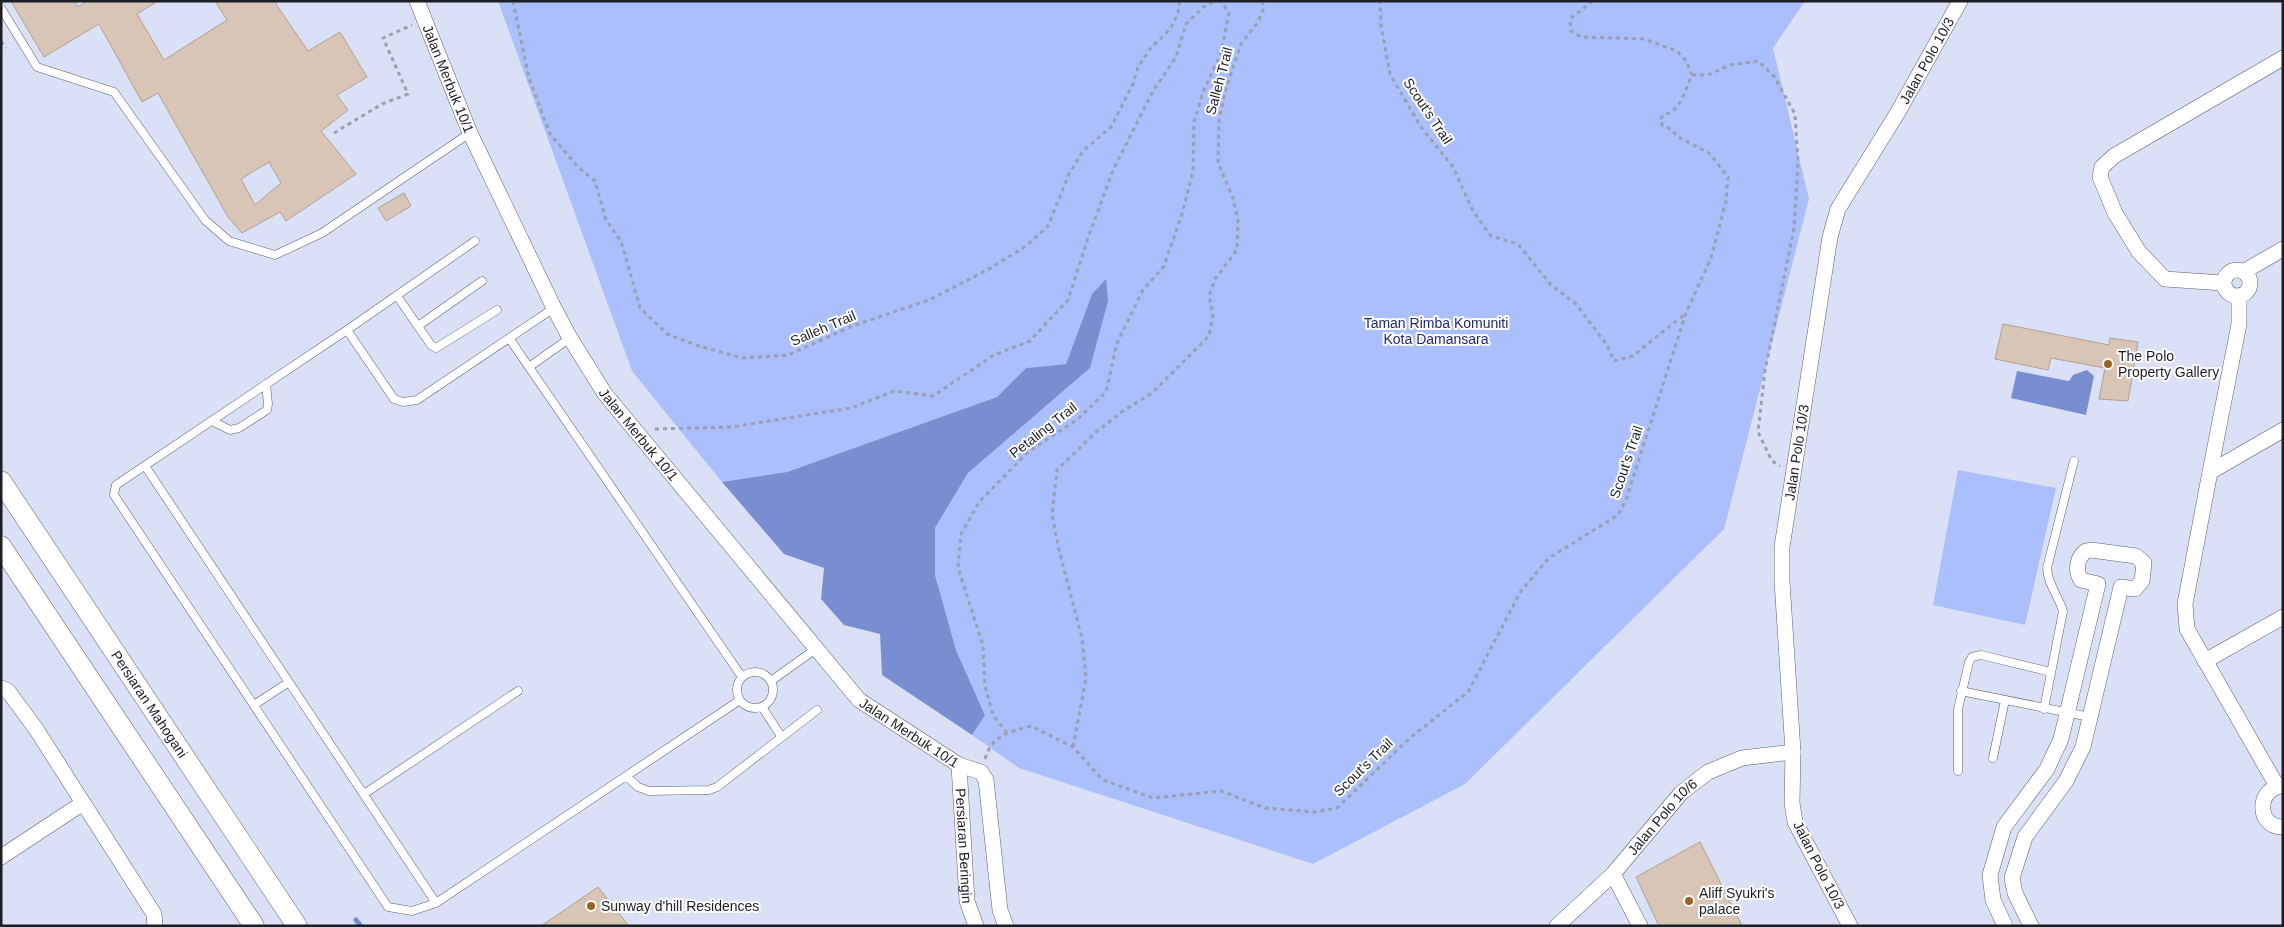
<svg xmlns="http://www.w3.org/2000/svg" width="2284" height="927" font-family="Arial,sans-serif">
<rect width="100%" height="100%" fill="#dae1f7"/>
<path fill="#abbffc" d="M498 1H1805L1773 48 1809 199 1724 529 1465 784 1313 864 1019 768 972 735 985 714 956 650 935 575V528L968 473 1090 368 1092 294 1066 364 1026 368 997 397 787 472 722 482 632 371Z
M1958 470 2056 488 2025 625 1933 605Z"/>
<path fill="#798ed0" d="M1106 279 1108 301 1090 368 968 473 935 528V575L956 650 985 715 972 735 882 675 880 634 844 625 821 599 824 568 784 554 722 482 787 472 997 397 1026 368 1066 364 1092 294Z
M2087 370 2094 376 2086 415 2011 398 2017 371 2069 381 2073 375Z"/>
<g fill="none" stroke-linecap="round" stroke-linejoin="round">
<path stroke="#798ed0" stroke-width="5" d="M356 920 361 926"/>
</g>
<path fill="#d8c5b5" stroke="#b2a091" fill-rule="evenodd" d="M11 1H74L78 7 87 1H158L137 14 164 60 227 20 215 1H274L308 51 340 32 367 77 337 95 348 110 321 131 356 174 286 221 280 212 242 233 228 217 158 93 142 102 99 24 44 57ZM269 162 281 183 255 205 241 179Z
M404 193 411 206 386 221 378 208Z
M2003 324 2109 345 2110 338 2138 342 2128 401 2099 399 2105 368 2051 358 2048 370 1995 359Z
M1700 842 1742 926H1659L1636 877Z
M598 887 629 926H541Z"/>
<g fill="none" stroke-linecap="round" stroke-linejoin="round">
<defs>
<path id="lane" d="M1 8 37 67 114 92 205 220 229 241 275 255 322 233 470 133
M397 296 431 345 436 348 497 310
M554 308 417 400 403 402 394 399 347 330 116 485 114 495 388 907 412 911 436 903 740 700
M418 326 482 281
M347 330 475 241
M509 338 742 677
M529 367 570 338
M212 421 230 430 239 428 267 410 268 404 266 384
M145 466 436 903
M737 690a18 18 0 1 1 36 0a18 18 0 1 1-36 0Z
M771 681 817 648
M1961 691 2090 717
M254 705 289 682
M762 707 781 736
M2044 709 2063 611C2058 595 2048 585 2047 568L2074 461
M1993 758 2005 700
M1958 771V709L1969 662 1972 657 1981 655 2051 672
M626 776 638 787 649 791 709 790 717 787 817 710
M364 794 518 691"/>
<g id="street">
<path id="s1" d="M417 1 470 133 554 308 570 338 605 394 859 700 959 765 981 772 986 780 1000 910 1006 926"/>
<circle cx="2237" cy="283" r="13"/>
<path d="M2243 272 2283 249"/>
<path d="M2223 283 2165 279 2139 252 2115 213 2100 177 2102 167 2114 156 2283 58"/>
<path d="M2210 472 2239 324V296"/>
<path d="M2205 661 2283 617"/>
<path d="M1 688 8 691 36 729 154 914 155 926"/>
<path id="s2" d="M959 765 967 901 976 926"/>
<path d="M2277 786 2187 629 2185 604 2210 472 2283 430"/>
<path d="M2283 786C2256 787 2256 828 2283 827"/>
<path d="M1 857 83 803"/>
<path d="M1613 874 1640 926"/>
<path id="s3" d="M1557 926 1613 874 1681 793 1708 772 1742 758 1793 752"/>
<path id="s4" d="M1850 926 1795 822 1792 803 1793 752 1782 581V547L1830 237 1838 209 1898 112 1960 1"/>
<path d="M2005 926 1993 900 1990 875 2004 827 2047 769 2061 739 2098 584 2081 580C2075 571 2077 557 2086 551L2091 550 2136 556 2144 563 2142 581 2135 589 2121 587 2083 747 2066 781 2025 837 2012 878 2015 893 2031 926"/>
</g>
<g id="secondary">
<path id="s5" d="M1 481 297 926"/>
<path d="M1 546 254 926"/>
</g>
</defs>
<use href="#lane" stroke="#595f71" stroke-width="9"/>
<use href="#street" stroke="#595f71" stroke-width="16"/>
<use href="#secondary" stroke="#595f71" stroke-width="21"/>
<path stroke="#9aa0b1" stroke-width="3" stroke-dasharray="4 4" stroke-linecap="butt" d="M513 1 529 78 550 134 578 167 595 181 606 220 621 241 640 308 667 334 699 346 742 358 788 355 850 327 931 299 989 269 1026 246 1048 226 1069 174 1083 151 1111 127 1133 84 1138 67 1150 49 1171 28 1178 13 1180 1
M1593 1 1570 19 1571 31 1581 37 1644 39 1677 51 1686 61 1692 75C1685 89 1681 112 1663 115L1660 120 1663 126 1671 129 1678 137 1709 153 1728 177 1726 201 1711 258 1686 313
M1 41 6 48
M1692 75H1708L1730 65 1758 61 1774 76 1795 114 1798 162 1794 228 1765 371 1758 432 1772 461 1780 466
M334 133 382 104 408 94 383 38 412 25
M655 429 731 427 851 408 894 391 933 396 994 355 1030 341 1068 300 1088 238 1113 170 1153 91 1176 57 1186 24 1206 5 1215 1
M1007 733 993 715 985 686 983 645 958 568 961 534 980 501 1028 452 1078 419 1106 392 1117 343 1143 290 1164 266 1182 214 1193 171 1194 122 1203 92 1221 53 1229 13 1221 1
M1073 747 1086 678 1082 638 1059 550 1052 515 1057 470 1095 433 1123 411 1152 393 1209 336 1213 314 1209 296 1215 279 1237 250 1238 220 1233 198 1218 163 1219 119 1226 89 1241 44 1258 22 1264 8 1262 1
M985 759C992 735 1009 732 1031 726L1073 747 1103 780 1153 798 1221 791 1265 808 1315 812 1337 808 1411 737 1468 692 1521 591 1549 558 1618 515 1626 500 1686 313 1633 356 1614 361 1607 345 1576 304 1551 285 1518 244 1491 236 1473 211 1453 167 1421 127 1390 74 1381 26 1380 1"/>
<use href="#lane" stroke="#fff" stroke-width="8"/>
<use href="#street" stroke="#fff" stroke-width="15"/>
<use href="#secondary" stroke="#fff" stroke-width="20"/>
</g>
<g fill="#9e6324" stroke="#fff" stroke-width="2">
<circle cx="2108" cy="364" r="5"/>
<circle cx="1689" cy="901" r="5"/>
<circle cx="591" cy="906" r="5"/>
</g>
<g text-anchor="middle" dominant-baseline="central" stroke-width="4" stroke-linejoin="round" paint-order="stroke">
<g font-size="14" fill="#1b1e25" stroke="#fff">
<text stroke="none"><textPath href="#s4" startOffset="909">Jalan Polo 10/3</textPath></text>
<text stroke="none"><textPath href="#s1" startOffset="84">Jalan Merbuk 10/1</textPath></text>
<text transform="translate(1219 81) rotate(-75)">Salleh Trail</text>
<text transform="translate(1428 111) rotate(56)">Scout's Trail</text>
<text transform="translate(823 328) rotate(-23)">Salleh Trail</text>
<text transform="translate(1043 430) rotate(-38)">Petaling Trail</text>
<text stroke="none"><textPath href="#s1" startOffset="489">Jalan Merbuk 10/1</textPath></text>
<text stroke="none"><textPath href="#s4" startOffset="489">Jalan Polo 10/3</textPath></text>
<text transform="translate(1626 462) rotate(-71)">Scout's Trail</text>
<text stroke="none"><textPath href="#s5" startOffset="268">Persiaran Mahogani</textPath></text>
<text stroke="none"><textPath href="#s1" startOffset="894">Jalan Merbuk 10/1</textPath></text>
<text transform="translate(1363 767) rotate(-44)">Scout's Trail</text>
<text stroke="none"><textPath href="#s3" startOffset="152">Jalan Polo 10/6</textPath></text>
<text stroke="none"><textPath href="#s2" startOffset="81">Persiaran Beringin</textPath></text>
<text transform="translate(1819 865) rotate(63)">Jalan Polo 10/3</text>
</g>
<g font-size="14" fill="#1e2a78" stroke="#fff">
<text x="1436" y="323">Taman Rimba Komuniti<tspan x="1436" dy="16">Kota Damansara</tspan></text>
</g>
<g font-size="14" fill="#1b1e25" stroke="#fff" text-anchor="start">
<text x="2118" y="356">The Polo<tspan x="2118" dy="16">Property Gallery</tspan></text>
<text x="1699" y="893">Aliff Syukri's<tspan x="1699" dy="16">palace</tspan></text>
<text x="601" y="906">Sunway d'hill Residences</text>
</g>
</g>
<rect width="2284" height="927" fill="none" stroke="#1b1e25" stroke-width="5"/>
</svg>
